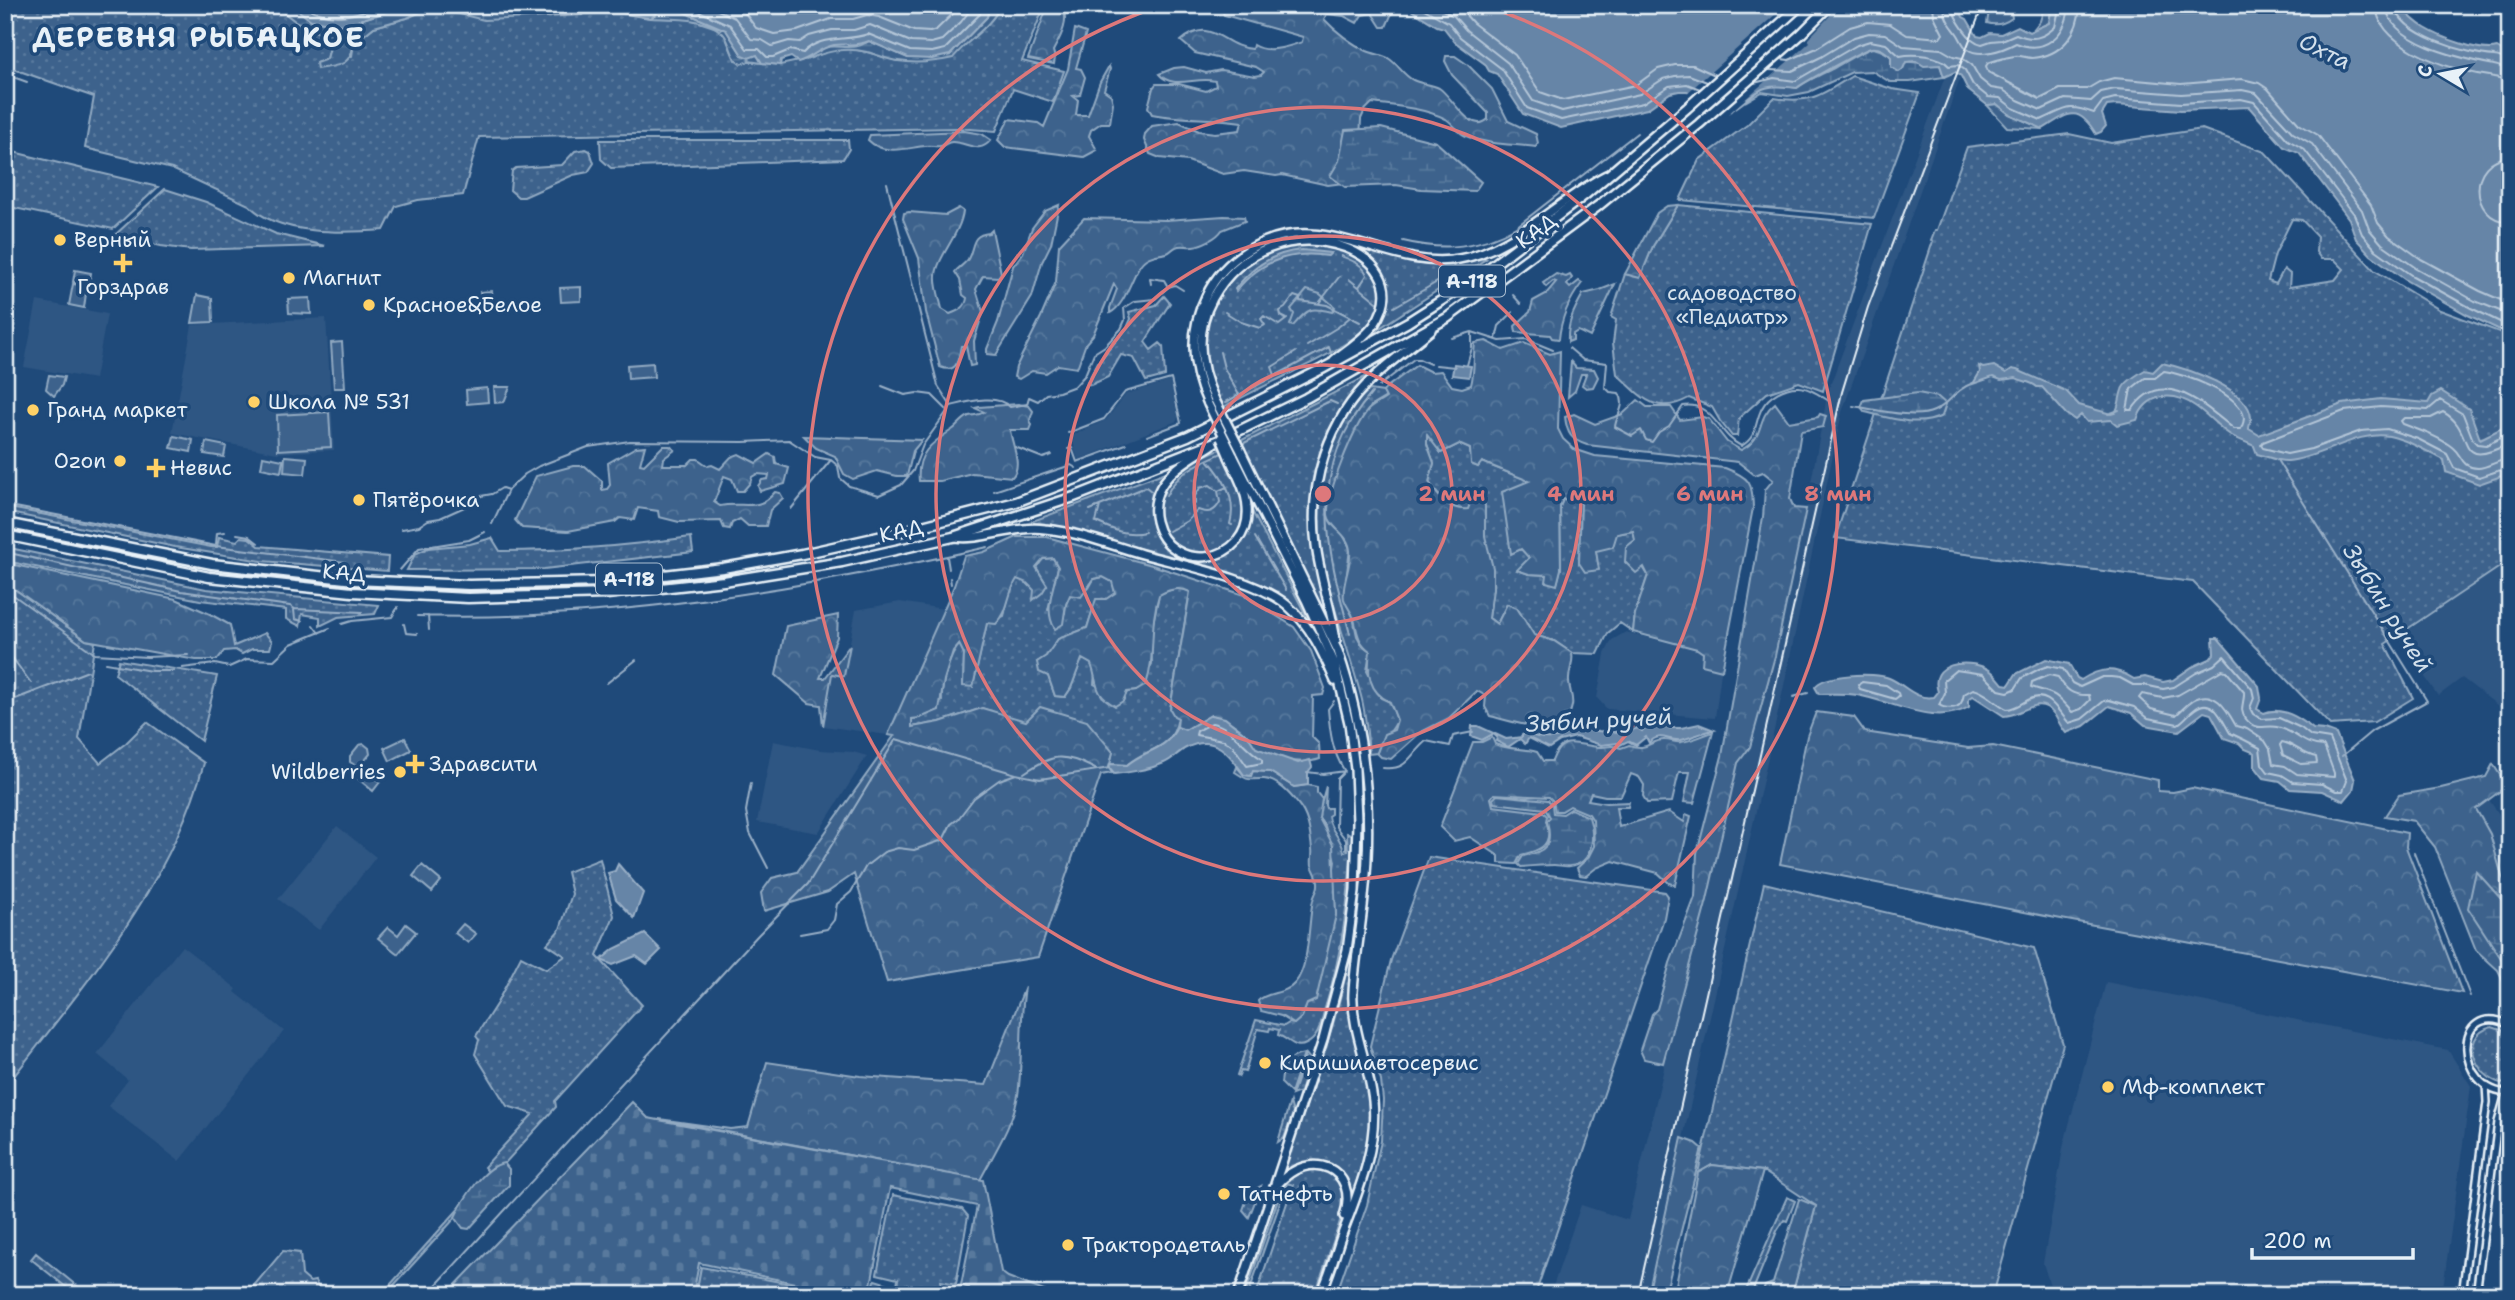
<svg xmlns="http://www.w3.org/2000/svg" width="2515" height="1300" font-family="'Shantell Sans',sans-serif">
<defs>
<pattern id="grass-dots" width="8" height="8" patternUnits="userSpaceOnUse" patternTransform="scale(1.75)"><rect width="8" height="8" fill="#3c628c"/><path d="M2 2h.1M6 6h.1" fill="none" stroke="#58799d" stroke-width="1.8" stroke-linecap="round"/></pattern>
<pattern id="forest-crowns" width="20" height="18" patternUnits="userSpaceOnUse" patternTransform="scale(1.75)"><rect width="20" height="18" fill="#3c628c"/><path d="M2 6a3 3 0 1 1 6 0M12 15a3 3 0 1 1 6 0" fill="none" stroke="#58799d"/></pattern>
<pattern id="wetland-marsh" width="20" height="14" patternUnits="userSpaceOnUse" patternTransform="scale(1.75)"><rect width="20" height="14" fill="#3c628c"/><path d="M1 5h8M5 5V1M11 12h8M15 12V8" fill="none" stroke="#58799d"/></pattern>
<pattern id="cemetery-stones" width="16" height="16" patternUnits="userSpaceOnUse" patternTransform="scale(1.75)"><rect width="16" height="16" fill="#3c628c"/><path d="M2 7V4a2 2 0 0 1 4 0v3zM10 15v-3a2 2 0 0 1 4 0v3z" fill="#58799d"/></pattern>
</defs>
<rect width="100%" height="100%" fill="#1f4a7a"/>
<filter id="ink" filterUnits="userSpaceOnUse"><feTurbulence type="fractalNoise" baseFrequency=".0143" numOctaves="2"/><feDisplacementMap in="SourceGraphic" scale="14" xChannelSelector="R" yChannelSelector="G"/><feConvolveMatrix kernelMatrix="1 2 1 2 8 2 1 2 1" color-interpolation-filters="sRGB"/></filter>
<g filter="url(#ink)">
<path fill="#2e5683" d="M1946 74 1960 78 1842 412 1783 690 1648 1295H1550L1581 1205 1628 1220 1664 1068 1663 1063 1707 900 1738 763 1750 746 1775 656 1806 509 1828 391Z
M37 301 107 314 95 379 24 367Z
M326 318 334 450 277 453 172 433 192 325Z
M1170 381 1178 417 1177 421 1078 460 1071 436 1106 420 1126 394Z
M2510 560V715L2462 678 2438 696 2405 648 2400 636Z
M900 602 943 609 888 735 823 726 832 673 844 675 856 610Z
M1626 632 1723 657 1715 718 1607 709 1597 698 1605 654 1612 640Z
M773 741 820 750 853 752 867 756 818 833 757 822Z
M2489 800 2504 821 2510 817V876L2494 853 2490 834 2476 809Z
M337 826 376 857 319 930 278 899Z
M182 946 237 989 235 992 284 1031 179 1161 108 1106 128 1080 97 1054Z
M2106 982 2448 1050 2471 1086 2442 1295H2053L2043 1263 2054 1202 2063 1148Z"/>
<path fill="url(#grass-dots)" stroke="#92aac2" stroke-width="2" fill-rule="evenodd" d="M5 5H268L278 8 295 21 327 37 330 47 327 59 316 63 352 56 354 43 374 27 407 18 431 7 484 19 617 12 651 18 690 19 714 27 724 33 735 60 780 65 808 59 832 50 851 49 867 52 897 61 952 58C968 39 990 28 1001 5H1045L1022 61 1064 71 1053 102 1013 89 996 131 957 128 479 137 463 195 418 200 396 206 384 230C345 233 278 236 249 205L172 169 85 148 94 97 5 66Z
M1852 76 1892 89 1920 93 1874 218 1680 200 1699 160 1747 125 1774 98C1811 104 1822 95 1852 76Z
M2202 129 2265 152 2374 270 2440 310 2510 336V560L2385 644 2413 698 2374 722 2330 725 2193 582 1835 538 1933 241 1931 240 1935 230H1937L1967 147 2069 134 2111 143ZM2292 219 2302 220 2317 236 2316 252 2321 259H2334L2344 269 2335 280 2289 287 2290 274 2284 269 2276 284 2268 281 2275 254Z
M600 140H848L849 149 843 159 611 168 601 159Z
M586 149 590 151 594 163 588 172 573 175 524 197H518L510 190 512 171 516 168 562 165 575 151Z
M5 150 158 187 113 229 5 206Z
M165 189 206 202 276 234 325 246 191 250 161 246 115 235Z
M1678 205 1872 224 1823 391 1799 382 1767 393 1739 418 1737 436H1732L1720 421 1712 407 1689 398C1655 417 1641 396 1617 374L1613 343 1616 320 1611 317 1625 274 1640 277 1653 246Z
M1353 244C1384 255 1416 268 1449 265 1461 264 1476 258 1486 259L1378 329C1379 324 1384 316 1386 309 1394 282 1376 258 1352 247Z
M1294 245C1322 245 1359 247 1375 275 1404 323 1323 357 1291 373 1269 384 1246 395 1224 407L1219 398 1216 399C1198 354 1199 314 1232 277 1241 267 1254 257 1267 252 1276 249 1285 247 1294 245Z
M1164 296 1170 303 1145 342 1151 350 1160 343 1163 346 1165 376 1146 381 1134 358 1121 355 1108 377 1091 385 1087 383 1098 362 1127 328 1131 319 1129 312 1156 305Z
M1369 375C1366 381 1358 388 1353 395 1343 406 1335 418 1329 431 1296 497 1313 554 1327 621L1240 441Z
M1370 390 1383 392 1386 397 1371 406 1335 483 1341 531 1350 548 1344 598 1353 617 1357 636 1362 645 1370 651 1367 671 1381 698 1390 702 1397 720C1392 734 1380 739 1377 753L1369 754C1367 734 1366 714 1361 696 1338 609 1300 537 1331 447 1339 426 1352 402 1370 390Z
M1427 434 1441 453 1459 444 1470 449 1472 464 1478 467 1481 462 1530 481 1512 553 1521 549 1530 558 1518 570 1529 574 1547 575 1557 584 1561 569 1560 507 1563 499H1576L1581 503 1579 563 1617 534 1633 531 1643 567 1648 575 1635 614 1633 632 1620 623 1608 633 1598 654 1572 653 1554 641 1534 635 1517 608 1507 604 1497 624 1489 618C1496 571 1494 550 1468 510 1449 510 1439 497 1429 482L1434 463 1427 444Z
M1220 449C1229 463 1241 480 1244 497 1248 528 1225 562 1191 553 1178 549 1169 541 1163 529 1144 485 1185 463 1220 449Z
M1166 472C1160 481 1153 490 1151 501 1142 547 1199 581 1235 549 1247 538 1247 524 1252 511L1310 623 1288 600 1250 580 1078 531 1054 525 1030 522Z
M5 507 211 547H217L219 537 237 541 241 537 249 538 259 546 388 557 387 571 262 561 175 547 5 512Z
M691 537 693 552 544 569 407 570 415 554 428 548 470 544 492 538 500 551C564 551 627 546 691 537Z
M5 547 206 589 379 605 375 614 338 617 320 626V617L302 614 300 626 286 619V610L200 600 5 561Z
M1053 558 1058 567 1048 610 1065 613 1066 604 1070 595 1089 588 1094 579 1103 577 1113 582 1115 593 1093 609 1087 628 1058 639 1046 657 1037 662 1048 676 1055 696 1065 697 1071 688 1082 658 1091 664 1095 673 1094 684 1123 701 1127 692 1136 691 1152 664 1151 633 1159 595C1170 589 1178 587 1190 591L1170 709 1178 718C1171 754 1148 745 1127 765L1110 764 1113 752 982 708 940 722 912 727 911 719C925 718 932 711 942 701 941 686 949 655 960 644L964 654 963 686H973L987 623 1004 616 1011 587 1017 578 1027 583 1034 590 1047 585 1036 567 1043 559Z
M5 582 86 640 95 642 79 739 100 763 126 743 147 722 204 763C170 888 82 987 5 1088Z
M119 660 217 676 201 741 115 674Z
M1326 786 1325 805 1326 808H1331V814L1328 816C1329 830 1342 838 1344 852L1348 851 1347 833 1352 834C1350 893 1343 951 1325 1008 1321 1021 1320 1038 1306 1044 1295 1050 1289 1039 1278 1035L1279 1030 1270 1028 1269 1031 1258 1029 1245 1072 1241 1071 1239 1076 1237 1075 1256 1020 1284 1026 1289 1023 1294 1024 1302 1017 1307 1004 1312 1003 1336 915 1333 875 1335 861 1325 826 1319 819 1318 814Z
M1429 857 1665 892 1668 896 1664 918 1535 1295H1336L1367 1205 1381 1141 1383 1100 1381 1081 1370 1046 1391 960Z
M600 859 614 916 597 956 642 1005 555 1101 556 1107 385 1295H381L490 1174 484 1167 533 1114 507 1106 475 1054 479 1040 476 1036 497 1003 521 956 546 969 565 956 547 944 560 929 572 894 567 872Z
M1764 883 2034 948 2063 1044 1993 1295H1792L1816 1206 1763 1171 1712 1165 1698 1173Z
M1360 889H1362L1352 976 1371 1115 1365 1153 1353 1194 1350 1195C1345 1164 1309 1153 1285 1172L1283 1171C1316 1079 1351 987 1360 889Z
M2492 1027 2510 1033V1084C2479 1086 2455 1036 2492 1027Z
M1304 1054 1291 1093 1281 1083C1283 1065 1286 1057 1304 1054Z
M1306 1054 1310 1059 1300 1092 1292 1095Z
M1290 1102 1293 1113 1284 1138 1278 1142Z
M1314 1167C1358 1178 1344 1210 1333 1242 1327 1260 1321 1277 1315 1295H1256L1293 1185 1287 1183 1248 1295H1245L1284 1181 1288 1176Z
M1261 1186 1249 1217 1243 1210 1249 1193Z
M893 1195 962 1209 968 1216 956 1284 941 1281 938 1295 919 1290 917 1295H896L898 1279 877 1274Z
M283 1251 300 1253 302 1275 310 1282 315 1281 320 1291 327 1295H246Z
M36 1253 88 1295H76L31 1259Z
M701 1267 849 1295H696Z"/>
<path fill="url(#forest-crowns)" stroke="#92aac2" stroke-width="2" d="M1048 5H1062C1070 21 1061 36 1053 51L1055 58 1054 64 1028 59Z
M1270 5H1387L1392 13 1386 27H1381L1372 13 1362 15 1357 23 1344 16 1327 14 1324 19C1335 31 1352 44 1367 51 1374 54 1382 55 1388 58 1398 64 1403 75 1413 80 1421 84 1431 84 1439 88 1452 96 1471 136 1488 119V113L1452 75 1445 61 1446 56H1455L1468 65 1492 89 1508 121 1536 134 1538 143 1536 147C1514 144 1487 145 1466 136 1458 133 1454 124 1446 119 1424 108 1395 106 1372 103L1365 110 1361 119 1358 181 1328 185 1282 175 1276 176 1244 171 1223 174 1188 161 1160 158 1150 154 1144 140 1145 134 1152 126 1179 122 1199 131 1215 133 1240 130 1242 122C1212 117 1182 120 1152 114L1148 107 1153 88 1156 84H1179L1206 91 1216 86 1215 81C1197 76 1172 90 1159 74L1174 68 1184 67 1206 73 1221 70 1255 76 1261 75 1264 72 1256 67 1195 53 1181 41C1212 15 1222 47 1252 49L1253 45C1267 54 1287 47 1302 42L1303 37 1224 15 1222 10 1250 7 1268 9Z
M1990 5H2014L2011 12 2012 18C2004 24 1996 26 1987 23Z
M1075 29 1086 33 1076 68 1081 69 1085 77 1080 95 1073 96 1078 100 1076 115H1088L1100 82 1109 66 1110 69 1104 90 1111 95 1113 103 1110 123H1101L1091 130 1089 136 1097 150 1084 157 1005 147 998 140 1009 119 1038 123 1044 127 1068 69Z
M964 131 982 134 991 140C979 155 967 142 952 142 947 142 946 145 941 146 936 147 931 145 925 146 906 148 884 156 868 140L870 135Z
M1059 205 1051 244 1042 262 1032 297 996 355 987 354V349L998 322 1013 266 1023 253 1032 228 1045 211Z
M1678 205 1653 246 1640 278 1625 274 1657 213 1667 206Z
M959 208 963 211C961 233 936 259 936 276 935 286 940 299 942 309L950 314C958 311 966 308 967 298L963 295 960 280 955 272C959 267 965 264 968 259 975 246 970 235 989 233L992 230 1001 273 998 277 983 276 976 289 983 312 974 341 975 365 970 366 966 346H961C958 360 958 374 940 367L926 312 919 258 903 219 904 213 909 212 946 215Z
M1224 216 1244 217 1245 221 1222 230C1217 238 1202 245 1193 246 1188 247 1181 244 1176 247 1173 248 1171 252 1167 253 1159 255 1154 254 1146 259 1133 267 1128 304 1110 313V308L1117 289 1114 284 1093 335 1086 343 1077 368 1058 365 1046 373 1032 371 1019 379 1014 377 1016 367 1041 317 1056 282 1059 245 1084 218 1166 220Z
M1556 274 1566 277 1570 275 1572 278 1567 285 1570 288 1579 281 1582 283C1569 300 1561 317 1559 339L1552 338 1550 335 1516 332 1515 326 1530 312 1533 301 1546 294 1556 282 1553 281 1546 287 1543 283Z
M1615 284 1590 337 1578 331 1573 334V340L1568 342C1567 323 1574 310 1583 294L1600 290Z
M1486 341 1503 350 1524 343 1550 354 1560 351 1558 429 1563 439 1574 449 1595 456 1725 468C1751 478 1752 482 1753 508L1722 670 1702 665 1703 653 1697 649 1633 632 1635 614 1648 575 1644 567 1636 573 1625 562 1626 547 1635 540 1633 531 1617 534 1613 547 1596 551 1599 570 1585 572 1579 563 1581 503 1576 499H1563L1560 507 1561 569 1557 585 1546 582 1547 575 1529 574 1517 570 1529 558 1521 549 1511 554 1502 492 1529 481 1482 462 1478 467 1471 464 1470 449 1459 444 1441 453 1427 435V444L1434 463 1429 482C1438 497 1449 511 1468 509L1475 490 1483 497 1485 506V536L1493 568V589L1489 618 1497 624 1507 604 1517 608 1534 635 1554 641 1572 653C1574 664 1569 669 1569 679 1568 688 1574 697 1572 706 1565 742 1512 721 1490 716L1485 707 1486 696 1477 691 1449 718 1421 732 1391 759 1381 757 1377 753 1384 734 1394 730 1397 720 1390 702C1368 692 1367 672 1370 651 1357 641 1358 633 1354 619 1352 612 1346 606 1344 599 1341 584 1352 566 1350 551 1349 533 1330 529 1328 515 1326 494 1354 427 1368 410 1373 405 1380 402 1386 398L1383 392 1387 387 1417 365 1431 372 1441 371 1452 386 1462 388 1471 385C1475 370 1473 357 1475 343Z
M1571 362 1576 368 1594 369 1598 377 1593 387 1586 388 1582 385 1586 374H1581L1575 391 1568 397Z
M1638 400 1647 407H1671L1680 420 1703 417 1709 419 1727 442 1741 450C1767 437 1754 420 1775 403L1789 422 1818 417 1820 414 1826 416 1823 427 1801 431 1790 499 1794 508 1806 509 1775 656 1750 747 1738 763 1707 900 1663 1063 1644 1059 1640 1050 1652 1014 1657 1009 1670 963 1695 897 1697 853 1722 756 1763 517 1765 490 1773 480 1763 472 1755 475 1738 462 1587 445C1571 440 1567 434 1565 417L1574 414 1595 424 1623 414Z
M1018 404 1029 406 1033 411 1030 420 1032 425 1030 430H1010C1012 445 1023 466 1012 477L972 473 940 481H919C916 454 931 443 952 430 958 426 962 419 969 416 975 414 978 416 984 412L975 408 979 407Z
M804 436 922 440 913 451 907 476H897L877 471 853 479 844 474 835 456 816 448Z
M645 446 640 464 644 465 663 446H670L675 450 664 458 663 465H687L693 459H698L708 466 712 465 720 469 731 457 739 454 756 463 769 454 775 457 776 464 789 468 785 484 760 491 758 486 762 480 768 479 769 475 757 474 752 477 750 483 743 491H737L732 479 724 476 714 502 720 506C743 501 758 513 775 492L780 493 783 498 770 510 766 526H748L740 519 732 523 730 529 724 528 721 521 679 522 659 517 658 511 638 508 634 520 620 518 615 522 568 531 522 528 515 520 536 476 573 466H585L602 481V490L607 489 610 485 608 463 636 447Z
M1017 537H1047L1152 565 1244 595 1294 627 1311 651 1325 688 1323 695 1313 696 1312 737 1319 744 1320 759C1303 765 1270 760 1255 747 1253 745 1251 741 1249 738 1239 727 1225 718 1211 715L1185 730 1177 727 1178 718 1174 716 1170 709 1190 592C1179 586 1169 589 1159 595 1149 625 1156 656 1146 685L1136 691 1127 692 1123 701 1115 706C1092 692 1099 685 1091 664L1082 659 1071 688 1065 697 1055 696 1048 676 1039 672 1037 662 1046 656 1058 639 1087 628 1096 599H1106L1115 593 1112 582 1103 577 1094 579 1081 597 1070 595 1066 604 1063 624 1055 629C1043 610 1054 588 1058 567L1053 558 1043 559 1036 567 1047 585 1042 593 1033 600 1034 590 1027 583 1017 579C1007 594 1009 612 996 624L987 623 973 687 963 686 964 654 959 644 953 651 944 680 939 710 920 718 912 719V727L940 722 982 708 1026 721 1040 707 1087 721 1113 752 1109 768 1112 773 1101 775 1038 957 887 982 854 874 828 892 764 911 761 893 772 878 797 872 894 736 888 735 954 586 964 556 984 552Z
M5 563 176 599 210 614 230 625 234 646 265 633 272 641 270 649H252L242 654 235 650 224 651 217 660H196L86 640 5 582Z
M838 615 837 637 820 678H825L850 645 844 676 832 674 823 726 821 705 809 703 776 675 786 626Z
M1816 712 1854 717 1865 732 1968 748 1993 746 2158 780V791L2173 792 2192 788 2407 833 2406 847 2462 993 2045 916 1780 864 1807 736Z
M1713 732 1694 803 1684 802 1690 772H1679L1672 802 1647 803 1643 796 1644 785 1639 777 1631 774 1621 796H1605L1591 793 1588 800 1606 803 1629 802 1628 807H1616L1619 827 1669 812 1684 822 1686 814 1691 816 1675 885 1669 883 1658 873 1613 861 1596 868 1586 876 1580 875 1577 868 1588 858 1594 846 1593 820 1589 814 1570 806 1562 811H1555L1553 801 1549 797 1494 794 1491 798 1493 806 1543 812 1547 816C1545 827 1546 817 1548 828 1551 848 1536 851 1521 855L1516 864 1499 863V856L1470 837 1454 841 1440 827 1473 742H1482L1492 737 1495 744C1509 750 1521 748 1537 752L1543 761H1552C1562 733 1577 746 1599 747 1608 747 1612 744 1621 748L1629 745C1649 752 1651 739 1665 740 1671 740 1676 743 1681 742 1692 741 1703 735 1713 732Z
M2493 764 2507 786 2476 809 2490 834 2502 876 2510 891V994L2498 970 2476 950 2435 847 2414 821 2385 816 2399 795 2441 788 2486 777Z
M1237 767 1244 775 1251 776 1252 771 1270 772 1294 787 1308 785 1317 787V793L1322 799 1319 818 1333 845 1336 915 1316 1000 1307 1004 1302 1017 1294 1024 1281 1016 1261 1011 1258 1001C1267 991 1285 995 1295 983 1310 966 1308 922 1313 900 1314 895 1318 890 1318 885 1319 877 1314 872 1312 865 1311 860 1313 854 1312 849 1310 833 1309 817 1298 804 1290 794 1278 780 1264 779 1247 778 1252 783 1235 772Z
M1025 987C1019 1023 1023 1060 1018 1095 1013 1125 994 1153 980 1180L659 1119 730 1129 748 1127 767 1062 860 1076 986 1085Z
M1682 1138 1696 1143 1702 1148 1665 1295H1648Z
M1712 1165 1763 1171 1727 1295H1674L1698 1173Z
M1787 1197 1795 1201 1787 1221 1784 1220 1777 1231 1751 1295H1744Z
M1799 1199 1816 1206 1792 1295H1762L1765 1286 1773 1283Z
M875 1280 888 1284 887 1295H872Z"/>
<path fill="url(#wetland-marsh)" stroke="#92aac2" stroke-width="2" d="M268 5H291L311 20 343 25 409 5H477L482 12 518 8 527 18 484 20 431 7 407 18 374 27 354 43C350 68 338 65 317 69L316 63 327 59 330 47 327 37 295 21 278 8Z
M990 5H1001C990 28 968 39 953 58 935 62 916 64 898 61 887 60 877 54 867 52 845 47 828 51 808 59 822 39 840 50 858 46 862 45 865 43 869 41L908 58 950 55 987 17Z
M2045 5H2055L2051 11 2049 23 2032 31 2040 21Z
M679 10 726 30 742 55H757L762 63 749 61 741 64C731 58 731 45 725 36 712 17 672 19 651 18L658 11Z
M1872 48C1886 50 1890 58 1904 61 1916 63 1928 63 1940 65L1944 77 1910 82H1890L1872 71 1852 72 1809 92 1788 96 1762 92 1745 102C1764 83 1771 84 1797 88 1807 79 1820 76 1832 69 1845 62 1857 53 1872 48Z
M1997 104 2009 114 2043 129 2007 127 1987 105Z
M1381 128 1436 142 1481 182 1475 191 1421 189 1396 185 1345 187 1330 176 1339 161 1345 130Z
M1307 290 1320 294 1335 307 1332 312C1309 307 1309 308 1293 326L1290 325 1294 314 1291 309Z
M1918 393 1938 397 1946 404 1942 416C1919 428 1889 418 1865 412L1861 407 1864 400Z
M1497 795 1548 800 1552 804 1553 813 1563 814 1571 809 1589 817C1595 834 1594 864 1570 866 1565 867 1559 865 1554 865 1543 865 1532 866 1521 867L1518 864 1523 856C1546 852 1553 845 1547 821L1550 817 1545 809 1494 803 1493 799Z
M2476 871 2510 909V972L2468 908Z
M504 1163 509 1169V1185L469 1229 463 1228 455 1217C463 1200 484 1166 504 1163Z"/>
<path fill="url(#cemetery-stones)" stroke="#92aac2" stroke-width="2" d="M632 1102 648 1118 983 1180 1001 1272 1008 1277 1054 1295H968L969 1288 961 1285 977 1206 890 1188 869 1295H853L699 1263 693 1295H446Z"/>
<path fill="#3c628c" stroke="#92aac2" stroke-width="2" d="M75 270 91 273 89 285 73 282Z
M73 284 87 286 84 308 69 305Z
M581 287V301L561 302 560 288Z
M492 291 494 307 482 308 480 292Z
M197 295 212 298 213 322 192 323Z
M310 298 311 314 289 313 288 299Z
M342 342 345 388H334L331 343Z
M653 363 654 377 628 379 627 365Z
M49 375 64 377 62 385 54 396 46 389Z
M494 387H510L504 402 495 403Z
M487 388 488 402 467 404 466 390Z
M329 412 331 447 278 450 277 415Z
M174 436 193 440 191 452 171 448Z
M206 442 226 446 224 457 204 454Z
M263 456 283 460 281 472 261 468Z
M285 456 307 458 305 474 284 472Z
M405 738 411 750 390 761 384 748Z
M364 744 369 748 370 754 361 765H355L350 762V756L359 745Z
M363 768 380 782 373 791 356 777Z
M422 865 441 881 432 892 413 876Z
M406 924 416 932 398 954 378 938 388 927 398 935Z
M463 924 476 934 468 943 455 933Z"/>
<path fill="#6685a7" stroke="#9ab0c7" stroke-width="2" d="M291 5H409L343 25 311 20Z
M478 5H990L987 17 950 55 932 59 908 58 869 41C855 47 848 43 834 45 819 48 812 58 798 62L791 57 781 60 780 65 762 63 757 55 749 58 742 55 726 30 679 10 659 11 651 18C630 16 613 10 591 8L582 15 527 18 518 8C506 8 493 14 482 12Z
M1403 5H1958L1963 17 1967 19 1977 36 1982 37 1990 33 2001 34 2018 26 2029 32 2049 23 2051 11 2055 5H2399C2407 14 2415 22 2425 28 2440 37 2480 53 2497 48L2510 56V178L2504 189 2506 195 2510 197V331L2500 330 2468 315 2407 281 2371 255 2356 239 2349 219 2299 153 2284 147 2249 107 2181 110 2116 105 2107 106 2102 114 2106 126 2101 132 2096 134C2078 104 2068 113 2043 129L2009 114 1997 104 1987 105 1968 90 1961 76 1955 72 1944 77 1940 65 1924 66 1916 61 1906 62 1903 69 1899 72 1891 67V57C1885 51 1880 47 1871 48 1864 49 1803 83 1797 88 1754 82 1761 93 1728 113L1700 96 1687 91H1679L1670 93 1647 109 1561 128 1523 114 1497 74 1489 71 1485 64 1455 42 1444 28 1437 26Z
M1302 250 1331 253 1328 256C1290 250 1260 261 1236 291L1235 289C1252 267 1273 252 1302 250Z
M2162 363C2185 368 2250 388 2251 418 2251 422 2249 425 2249 429L2259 435 2342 404 2381 399 2428 403 2432 396 2441 391 2469 409 2480 439 2510 424V473L2479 484 2446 472 2444 460C2426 451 2408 440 2389 436 2358 430 2321 458 2288 461 2278 462 2266 456 2257 454L2254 446C2246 442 2236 439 2229 434 2217 426 2207 414 2195 406 2173 391 2146 393 2137 420L2117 425 2111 420 2087 422 2081 415 2075 420 2066 414 2042 387H2037C2031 381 2023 382 2016 378L2001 380 1993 377 1973 384 1980 372 1979 366 1983 368 1994 366 2006 373 2012 369 2017 370 2066 391 2079 405 2111 414 2115 413C2120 405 2119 398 2122 390 2124 382 2138 374 2145 370L2153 372Z
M1454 364 1471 366 1469 377 1452 375Z
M2213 638H2218L2259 686 2261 698 2257 709 2264 713C2281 706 2300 718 2313 729L2325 730 2336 734 2355 780 2353 790 2344 801 2322 791 2290 789 2280 781 2264 778 2255 767V753L2245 749 2239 743 2224 738 2211 714 2204 712 2179 731 2145 725 2131 713 2109 706 2084 726 2066 733C2061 727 2058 720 2054 714 2038 693 2023 716 2004 716L1973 696 1969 699V707C1935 727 1892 701 1857 695 1845 693 1832 694 1819 694L1815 687C1823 674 1875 672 1889 678 1906 685 1914 700 1934 697L1938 692C1928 662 1967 659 1986 668 1993 671 1998 678 2003 684L2009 685 2016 674 2046 659 2069 664 2077 678 2081 680C2101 667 2114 667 2134 679L2145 677 2163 682 2173 680 2192 667 2210 659 2214 654Z
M1211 715 1225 718 1248 736 1256 748 1298 763 1310 760 1312 767 1308 772V785L1294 787 1270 772 1253 771 1251 776 1244 775C1230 754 1215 733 1186 748 1178 752 1172 760 1164 763 1148 770 1131 772 1114 774L1109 768 1110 764 1127 765C1144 750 1166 751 1177 727L1185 730Z
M1656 724 1666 728H1681L1699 724 1714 730C1703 732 1690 738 1681 740 1669 742 1660 731 1649 743L1646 737 1636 745 1628 741 1618 746V743L1601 745 1576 737 1560 741 1549 748 1529 738 1525 744 1520 739 1508 747 1496 741 1497 737 1493 734 1482 740 1471 736 1472 726H1478L1506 739 1522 737V735L1526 733C1537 738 1548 740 1560 737 1565 735 1570 731 1576 730 1597 729 1617 736 1638 728L1642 731 1646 726Z
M618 864 643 893 634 918 616 899 608 873 615 871Z
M645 934 661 950 647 964 636 956 613 965 601 960 614 949Z"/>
<path fill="#1f4a7a" d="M1786 5H1840L1808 39 1810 42 1726 116 1706 110 1698 99 1686 94Z"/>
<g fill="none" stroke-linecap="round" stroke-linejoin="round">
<path stroke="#b4c6d8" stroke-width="2" d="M303 5C330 24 356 14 385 5
M685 5 730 25 747 49H759L767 57H773L790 50 803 53C820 34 846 42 868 34L910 51 932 52 945 49 980 14 983 5
M707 5 735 18 751 39 762 40 772 46 789 41 800 42 809 36 832 30H854L870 25 911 42 931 43 942 40 961 22 974 5
M734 5 745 13 756 28 774 34 797 31 831 19H853L867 15 879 17 914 31 930 32 936 30 962 5
M1417 5 1449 23 1460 37 1502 69 1527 108 1561 120 1643 103 1669 86 1687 84 1700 89
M1433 5 1454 16 1466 30 1508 63 1533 101 1562 111 1640 94 1663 79 1675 76 1689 75 1707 82
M1457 5 1473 23 1515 55 1540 92 1563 100 1636 85 1658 69 1675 65H1693L1715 75
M1944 5C1944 19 1951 25 1958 35 1961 40 1963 45 1967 49 1980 58 2003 50 2016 43 2045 55 2067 35 2069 5
M1952 5C1954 18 1969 42 1982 44L1991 41 2002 40 2016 34C2033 41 2042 39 2055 27L2060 5
M2080 5C2079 33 2062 56 2032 58 2026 58 2020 55 2015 56 2012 56 1992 61 1988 63L1986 66 1988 72 2040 99 2060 89H2087L2099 82 2114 78 2181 84 2242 79 2259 83 2268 89 2299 124 2318 135 2371 205 2378 223 2389 236 2421 259 2480 291 2510 304
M2376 5C2377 44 2441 66 2473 73 2480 75 2487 75 2494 77 2500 78 2503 80 2510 80
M2386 5C2388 44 2465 59 2494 65 2500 66 2504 69 2510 70
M2395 5C2399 36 2469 54 2494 56 2500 56 2504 60 2510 61
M1781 59 1789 60 1817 48 1850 27 1868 22 1890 24 1907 35 1940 38 1943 34 1934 16 1933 5
M1769 70 1792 71 1821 57 1854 37 1869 33 1885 34 1903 46 1941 49 1953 56 1962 58 1972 65 1980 79 1991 88 2003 90 2018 100 2041 110 2065 99 2091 101 2101 92 2115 89 2181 94 2242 90 2256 93 2293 133 2312 144 2362 210 2369 229 2382 244 2416 268 2475 301 2510 315
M1754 83 1774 78 1795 81 1857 45 1870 41 1886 44 1900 56C1913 53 1940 55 1949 66L1958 65 1965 70 1973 85 1988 97 2000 98 2013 108 2041 120C2067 109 2066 103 2094 113L2103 101 2115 98 2181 103 2241 99 2254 102 2288 140 2304 149 2354 214 2362 234 2376 250 2411 275 2471 308 2502 323 2510 324
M2510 157C2468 158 2468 221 2510 222
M2164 371C2184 374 2242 394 2244 418 2244 422 2242 426 2241 429H2234C2205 406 2162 364 2132 410H2127L2131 389 2145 378H2155Z
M2510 433 2486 445 2477 444 2473 440 2463 414 2440 400 2428 410 2381 407 2344 411 2263 442 2261 445 2263 448 2287 454 2311 449 2361 431 2387 429 2418 439 2447 454 2454 468 2479 477 2510 467
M2510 443C2451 473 2478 431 2443 412L2431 418H2404L2401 421 2403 424C2419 430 2440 437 2453 448 2463 456 2460 467 2478 468 2488 468 2499 459 2510 459
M2224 656 2252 689 2254 698 2250 708 2253 714 2261 719 2279 718 2301 728 2311 736 2330 739 2347 781 2343 791H2336L2322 784 2293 782 2282 775 2268 772 2262 764 2260 748C2249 742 2241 738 2230 733 2222 720 2213 695 2195 709 2188 714 2185 720 2178 724L2148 718 2134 707 2109 700 2104 701 2082 719 2069 723C2058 712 2049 689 2028 700 2020 704 2016 708 2007 709 1994 703 1986 691 1973 689L1964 694C1963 697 1963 700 1961 703 1957 710 1943 708 1939 705L1945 693 1944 680 1956 670 1983 674 1999 690 2008 692 2015 689 2022 678 2039 669 2048 666 2063 669 2072 683 2080 687 2102 677H2111L2120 678 2133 685H2144L2163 689 2174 687 2196 673 2214 665Z
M2222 670 2226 671 2244 692C2245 702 2238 710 2246 719 2257 733 2265 724 2277 727 2296 731 2301 745 2324 746L2334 773V777L2297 774 2285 766 2273 764 2270 749 2265 741 2247 729 2236 726C2227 710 2215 687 2193 700 2187 704 2182 710 2176 715L2151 709 2139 698 2142 694 2163 698 2178 695Z
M2049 675 2058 677C2066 690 2072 696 2089 695L2090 700 2081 709 2072 712C2054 692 2055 694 2031 687L2032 682Z
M1862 682 1886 685 1898 693 1899 696 1895 699 1860 689 1858 685Z
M1212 723C1233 727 1244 749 1262 759V763L1247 766 1233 746 1223 740 1196 735 1197 731Z
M2282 742C2294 744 2302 754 2316 757L2317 763 2301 764 2283 755 2280 745Z"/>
<path stroke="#9ab0c7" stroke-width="2" d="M5 74 27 82
M887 183 938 386 951 406
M1403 241C1444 251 1480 248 1516 227L1637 133
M1341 256C1351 260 1363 264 1367 275L1359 287
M1349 279 1377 302
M1151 284 1150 278 1164 280 1168 287
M1513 295 1521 304
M1319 303 1339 277
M1394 307 1451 274 1454 265
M1225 312 1241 322 1260 328 1265 325 1261 319 1264 316 1279 325 1287 319 1281 316 1280 311 1285 308 1294 296 1300 298V301L1327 305 1360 322
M1452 338 1472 332 1500 341 1526 339 1553 350
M1496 339 1499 326 1513 312
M1307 346 1338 327 1349 318
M1569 348 1583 360 1607 363 1605 387 1610 392 1619 393C1627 406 1616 415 1615 427L1632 436 1641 430 1646 440 1652 442 1659 432 1669 426 1683 406C1713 401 1718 435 1741 446 1758 437 1754 423 1762 408 1768 396 1785 386 1799 387 1809 387 1821 396 1829 401
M1220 352 1224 368 1239 395
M1436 365 1455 367
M1467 365 1472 348V332
M1275 375 1272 367 1296 352
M882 386 905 395 917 393 932 395 946 409
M1379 386 1414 359H1419L1430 364
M1226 402 1329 347 1331 353
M1853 406C1874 409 1915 420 1934 411 1952 403 1952 391 1973 383
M2108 414 2119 410
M1068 433 1104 419 1125 392 1171 379 1181 423 1147 436
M1240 445 1330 401 1337 404
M1015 447 1043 458 1052 455
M1068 449 1072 448 1077 462 1126 444
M2277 460 2427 701 2372 731 2342 756
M1209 461C1224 478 1237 500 1230 524L1232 525
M994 491 1071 465 1076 468
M1166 496C1177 472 1199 463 1222 453
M1195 504V496L1200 488 1210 485 1218 491 1227 487
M5 505 216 546 345 562
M1100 506 1096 522C1113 530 1126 536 1145 532
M791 509 830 461
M1090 510 1146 487 1151 491
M492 524 508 490 525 474 539 466 588 447 630 441 743 442 789 440 815 457 831 460 838 466 840 478 849 486 879 495 901 485 913 471 923 445 951 406C968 402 996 393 1010 407L1027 404 1029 397 1038 401 1046 394 1059 392 1075 386 1085 375 1094 353 1105 346 1121 329 1125 320 1124 308 1135 301 1155 299 1168 287 1175 285 1183 290
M402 529 419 526 428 520 440 518 471 504 481 496 492 494 502 488 508 490
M1169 531 1187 521 1198 510C1209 514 1215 512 1220 502L1218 491
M237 534 249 536 258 543
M1255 537 1286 590
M216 544 217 533 225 532
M5 552 181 591 290 606 295 609 362 612
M947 557 949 569
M400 570 419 548 469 540 485 532
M950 578 951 584
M5 589 95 654 147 657 188 655
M294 610 295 619 302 621
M417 616C609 622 801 589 988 547
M428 616 429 630
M342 624 352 621 392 617 398 607
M404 624 406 633 417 634
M313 625 319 633
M1350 634C1326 545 1306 469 1372 393
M5 648 31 683
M106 663 151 671H174
M182 668 215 664 229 667 247 659 274 660 291 644 330 628
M607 683 636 660
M1793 697 1808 693
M1334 701 1328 709C1330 732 1332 751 1344 770
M5 703 88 671
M1383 768C1408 771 1409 755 1426 741L1450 746 1453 736 1473 732
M1307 772 1323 774 1345 771
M1344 772 1337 779 1336 827 1346 840V849
M1024 773C1054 753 1063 753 1095 769
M751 783 746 811 750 833 768 868
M2414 853 2470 996
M800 934 827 929 834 920 837 904 851 892 866 866 884 852 898 848 914 850 943 840 951 824 958 819 974 798 999 780 1016 774 1040 779 1110 768
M427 1295 758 935 808 884 896 739 1016 774"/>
<defs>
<path id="minor" d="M2510 1025C2451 997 2454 1093 2510 1093
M2462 1295 2487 1102 2486 1085
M2476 1295 2498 1122 2506 1093"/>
<path id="major" d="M1215 400C1199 367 1195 331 1213 298 1269 196 1427 248 1374 325 1364 339 1347 349 1334 360
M1208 404C1191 368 1188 332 1206 296 1215 277 1230 261 1248 250 1323 204 1385 272 1459 259 1514 250 1557 200 1606 175
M1212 445C1197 455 1180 463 1168 477 1157 489 1152 505 1156 521 1169 576 1252 565 1247 507 1246 490 1236 473 1229 457
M1241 451 1338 651C1365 729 1373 814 1364 897 1361 929 1355 960 1353 992 1351 1030 1369 1064 1373 1101 1378 1149 1356 1197 1340 1240 1334 1258 1329 1278 1320 1295
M1233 455 1307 602 1335 664 1349 723 1355 769 1357 822 1355 891 1347 950 1323 1040 1238 1295
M955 537C982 541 1014 525 1045 529 1078 532 1111 545 1142 554 1182 565 1256 579 1287 605 1311 626 1323 653 1335 681
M1336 640C1331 608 1320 577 1316 545 1308 485 1328 419 1373 378 1391 361 1412 346 1431 330
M1277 1185C1310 1146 1360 1169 1344 1216"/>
<path id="highway" d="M5 523 212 564 354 580 469 585 605 582 723 568 802 554 887 535 1016 502 1188 436 1322 369 1408 322 1472 281 1586 194 1687 108 1801 5
M5 535 209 577 352 592 468 598 607 594 724 581 842 562 953 537 1074 497 1220 440 1306 398 1447 318 1598 206 1699 124 1800 35 1830 5"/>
</defs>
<use href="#minor" stroke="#e8f1f8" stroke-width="10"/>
<use href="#major" stroke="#e8f1f8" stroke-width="12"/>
<use href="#highway" stroke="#e8f1f8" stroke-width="13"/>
<use href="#minor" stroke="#1f4a7a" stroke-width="5"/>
<use href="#major" stroke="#1f4a7a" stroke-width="7"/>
<use href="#highway" stroke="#1f4a7a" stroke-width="8"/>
<path stroke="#e8f1f8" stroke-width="2" d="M1638 1295 1842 392 1868 307 1983 5"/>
<defs>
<path id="major-bridge" d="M1215 400 1241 451
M1208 404 1233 455
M1221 438 1229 457"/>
</defs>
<use href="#major-bridge" stroke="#e8f1f8" stroke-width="12" stroke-linecap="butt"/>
<use href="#major-bridge" stroke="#1f4a7a" stroke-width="7"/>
</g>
</g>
<g fill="none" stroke="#dd787b" stroke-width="3.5">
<circle cx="1323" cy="494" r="129"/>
<circle cx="1323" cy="494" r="258"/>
<circle cx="1323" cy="494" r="387"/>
<path d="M1486 6A515 515 0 1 1 1160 6"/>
</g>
<g fill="#ffd166" stroke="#1f4a7a" stroke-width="2.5">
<circle cx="60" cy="240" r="7"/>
<path d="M119.5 252.5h7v7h7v7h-7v7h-7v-7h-7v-7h7z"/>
<circle cx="289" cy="278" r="7"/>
<circle cx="369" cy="305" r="7"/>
<circle cx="254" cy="402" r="7"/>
<circle cx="33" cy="410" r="7"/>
<circle cx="120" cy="461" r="7"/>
<path d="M152.5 457.5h7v7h7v7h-7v7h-7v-7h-7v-7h7z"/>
<circle cx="359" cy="500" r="7"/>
<path d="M411.5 753.5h7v7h7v7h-7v7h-7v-7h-7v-7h7z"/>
<circle cx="400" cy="772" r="7"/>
<circle cx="1265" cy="1063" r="7"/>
<circle cx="2108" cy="1087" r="7"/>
<circle cx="1224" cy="1194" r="7"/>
<circle cx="1068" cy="1245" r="7"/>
</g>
<g text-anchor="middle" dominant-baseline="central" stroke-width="7" stroke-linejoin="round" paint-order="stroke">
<g fill="#1f4a7a" stroke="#acbfd2" stroke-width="2">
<rect x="1439" y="265.5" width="66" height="31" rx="5"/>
<rect x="596" y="563.5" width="66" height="31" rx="5"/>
</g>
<g font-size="19" font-weight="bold" fill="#e8f1f8">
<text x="1472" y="281">А-118</text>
<text x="629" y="579">А-118</text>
</g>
<g font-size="21" fill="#e8f1f8" stroke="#1f4a7a">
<text transform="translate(1536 231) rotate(-37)">КАД</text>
<text transform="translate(901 531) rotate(-13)">КАД</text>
<text transform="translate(344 573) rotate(5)">КАД</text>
</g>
<g font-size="21" fill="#e8f1f8" stroke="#1f4a7a" text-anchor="start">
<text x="74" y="240">Верный</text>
<text x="303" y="278">Магнит</text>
<text x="123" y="287" text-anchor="middle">Горздрав</text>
<text x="383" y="305">Красное&amp;Белое</text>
<text x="268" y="402">Школа № 531</text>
<text x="47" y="410">Гранд маркет</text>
<text x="106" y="461" text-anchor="end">Ozon</text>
<text x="170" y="468">Невис</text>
<text x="373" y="500">Пятёрочка</text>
<text x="429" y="764">Здравсити</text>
<text x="386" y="772" text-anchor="end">Wildberries</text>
<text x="1279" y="1063">Киришиавтосервис</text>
<text x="2122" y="1087">Мф-комплект</text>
<text x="1238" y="1194">Татнефть</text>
<text x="1082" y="1245">Трактородеталь</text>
</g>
<g font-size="21" fill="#d7e3ed" stroke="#1f4a7a">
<text x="1732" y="293">садоводство<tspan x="1732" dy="24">«Педиатр»</tspan></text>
</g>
<g font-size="23" font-style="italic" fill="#d4e1ec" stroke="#1f4a7a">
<text transform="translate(2325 51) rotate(26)">Охта</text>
<text transform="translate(2388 608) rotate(58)">Зыбин ручей</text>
<text transform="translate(1599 720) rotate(-3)">Зыбин ручей</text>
</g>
<g font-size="28" font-weight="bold" letter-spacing="2" fill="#e8f1f8" stroke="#1f4a7a">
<text x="199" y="37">ДЕРЕВНЯ РЫБАЦКОЕ</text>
</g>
</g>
<circle cx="1323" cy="494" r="10" fill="#dd787b" stroke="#1f4a7a" stroke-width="3.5"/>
<g font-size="21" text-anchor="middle" font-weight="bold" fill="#dd787b" stroke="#1f4a7a" stroke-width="7" stroke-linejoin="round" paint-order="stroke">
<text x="1452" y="501">2 мин</text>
<text x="1581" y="501">4 мин</text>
<text x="1710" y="501">6 мин</text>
<text x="1838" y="501">8 мин</text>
</g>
<rect width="2515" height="1300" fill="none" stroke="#1f4a7a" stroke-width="28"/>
<rect x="14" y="14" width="2487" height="1272" fill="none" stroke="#e8f1f8" stroke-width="2.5" filter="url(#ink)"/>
<g transform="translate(2441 74) rotate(280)" stroke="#1f4a7a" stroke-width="5" paint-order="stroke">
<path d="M0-5L12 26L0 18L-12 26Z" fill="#e8f1f8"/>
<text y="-10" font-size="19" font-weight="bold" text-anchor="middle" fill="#e8f1f8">С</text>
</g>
<path d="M2252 1248v10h161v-10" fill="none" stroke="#e8f1f8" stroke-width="3.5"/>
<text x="2263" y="1248" font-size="21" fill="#e8f1f8" stroke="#1f4a7a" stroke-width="5" paint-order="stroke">200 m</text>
</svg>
